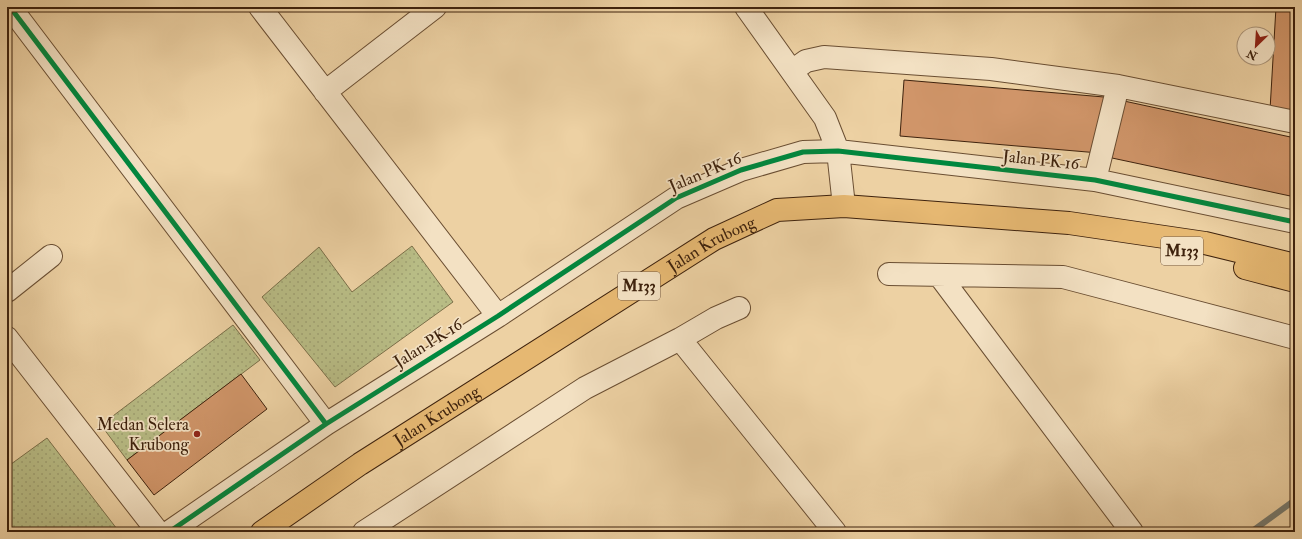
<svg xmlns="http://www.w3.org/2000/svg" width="1302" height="539" font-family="'IM FELL Double Pica',serif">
<defs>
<pattern id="grass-dots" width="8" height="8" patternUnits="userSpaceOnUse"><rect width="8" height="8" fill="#b8bc85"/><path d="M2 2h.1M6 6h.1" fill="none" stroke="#9fa172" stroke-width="1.8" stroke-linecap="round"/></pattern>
</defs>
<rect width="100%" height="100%" fill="#edd1a3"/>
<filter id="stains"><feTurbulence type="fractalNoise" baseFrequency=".005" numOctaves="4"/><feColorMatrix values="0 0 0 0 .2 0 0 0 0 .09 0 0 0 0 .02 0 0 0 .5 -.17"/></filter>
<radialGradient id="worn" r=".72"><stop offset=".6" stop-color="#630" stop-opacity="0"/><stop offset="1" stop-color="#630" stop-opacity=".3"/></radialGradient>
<path fill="url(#grass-dots)" stroke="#7b6f49" d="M412 246 453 302 335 387 262 297 319 247 352 292Z
M233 325 260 360 127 460 101 425Z
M47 438 117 529 113 532H7V467Z"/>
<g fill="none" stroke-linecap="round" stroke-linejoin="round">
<path stroke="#777a6f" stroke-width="6" d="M1251 532 1295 500"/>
</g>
<path fill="#d09569" stroke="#3e220d" d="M1276 7H1295V113L1270 110Z
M904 80 1104 97 1099 153 900 136Z
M1124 101 1295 138V197L1112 158Z
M241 374 267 409 154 495 127 460Z"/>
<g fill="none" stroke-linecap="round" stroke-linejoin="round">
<defs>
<path id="minor" d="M10 7 326 424
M260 7 498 316
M746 7 825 118 838 151 844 206
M792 71 806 61 824 57 991 69 1118 86 1295 122
M325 92 435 7
M1095 180 1118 86
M889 274 1063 277 1295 338
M939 275 1132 532
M7 291 51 256
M7 338 158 532
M680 339 835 532
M169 532 326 424 498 316 676 198 741 170 803 152 838 151 1095 180 1295 222
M364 532 585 388 680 339 716 318 739 308"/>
<g id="major">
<path d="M1245 268 1295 281"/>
<path id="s1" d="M262 532 360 464 714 239 777 210 844 206 1069 223 1205 243 1295 265"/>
</g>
</defs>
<use href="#minor" stroke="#6a4e32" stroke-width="24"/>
<use href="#major" stroke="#3e220d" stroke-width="24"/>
<use href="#minor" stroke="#f3e1c3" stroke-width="22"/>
<use href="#major" stroke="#e6b872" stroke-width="22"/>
<defs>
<path id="cycleway" d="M10 7 326 424
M169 532 326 424 498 316 676 198 741 170 803 152 838 151 1095 180 1295 222"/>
</defs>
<use href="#cycleway" stroke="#f3e1c3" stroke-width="8"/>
<use href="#cycleway" stroke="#00873e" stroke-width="5"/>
</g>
<circle fill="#8f2418" stroke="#f3e1c3" stroke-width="1.5" cx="197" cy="434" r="4"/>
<g text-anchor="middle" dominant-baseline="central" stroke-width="3.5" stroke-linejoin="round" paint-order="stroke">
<g fill="#f3e1c3" stroke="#745b44" stroke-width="1">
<rect x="1161" y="237" width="42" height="28" rx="3"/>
<rect x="618" y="272" width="42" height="28" rx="3"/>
</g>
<g font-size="16" font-weight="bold" fill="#3e220d">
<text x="1182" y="251">M133</text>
<text x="639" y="286">M133</text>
</g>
<g font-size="17" fill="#3e220d" stroke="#f3e1c3">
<text transform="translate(1041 160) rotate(6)">Jalan PK 16</text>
<text transform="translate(705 172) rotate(-23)">Jalan PK 16</text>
<text stroke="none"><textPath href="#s1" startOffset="534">Jalan Krubong</textPath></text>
<text transform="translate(428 343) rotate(-32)">Jalan PK 16</text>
<text stroke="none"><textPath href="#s1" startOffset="210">Jalan Krubong</textPath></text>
</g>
<g font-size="17" fill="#3e220d" stroke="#f3e1c3" text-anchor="end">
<text x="189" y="424">Medan Selera<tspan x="189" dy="20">Krubong</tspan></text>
</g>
</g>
<rect width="1302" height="539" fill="none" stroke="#edd1a3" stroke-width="24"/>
<rect x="8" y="8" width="1286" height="523" fill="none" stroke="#3e220d" stroke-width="2"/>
<rect x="12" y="12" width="1278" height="515" fill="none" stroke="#3e220d"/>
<g transform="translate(1256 46) rotate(205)"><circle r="19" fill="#f3e1c3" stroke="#ab957a"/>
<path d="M0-3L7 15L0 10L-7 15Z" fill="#8f2418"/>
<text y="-6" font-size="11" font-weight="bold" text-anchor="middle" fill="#3e220d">N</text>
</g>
<rect width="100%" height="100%" filter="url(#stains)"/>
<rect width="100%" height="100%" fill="url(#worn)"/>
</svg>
